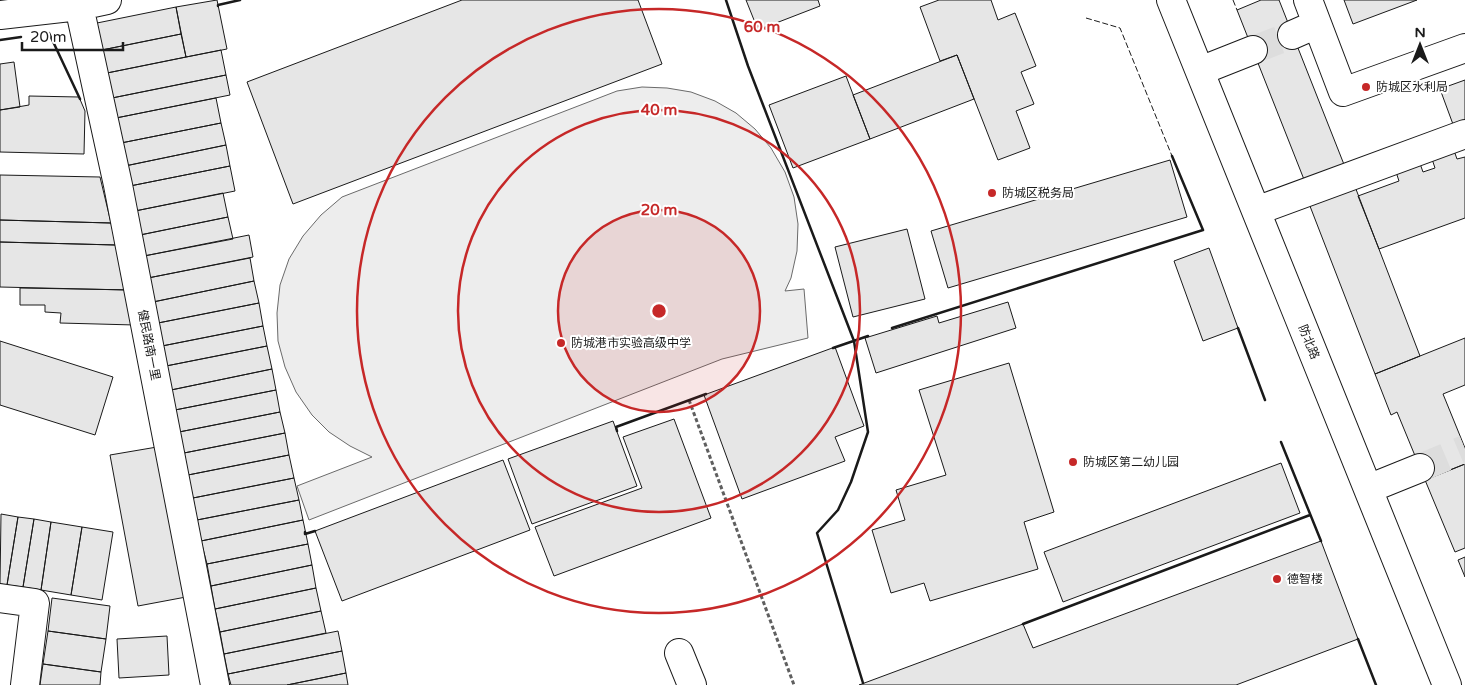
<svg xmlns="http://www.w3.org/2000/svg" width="1465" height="685" font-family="'Varela Round','Noto Sans SC',sans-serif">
<rect width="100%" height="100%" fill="#fff"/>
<path fill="#ededed" stroke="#6a6a6a" d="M642 87 667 88 691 92 715 101 736 113 755 129 771 148 785 172 794 197 798 224 797 251 791 278 785 291 804 289 808 338 722 359 309 520 297 486 372 457 350 446 329 432 312 415 296 392 285 367 278 341 277 313 280 285 289 259 303 236 321 215 342 197 617 91Z"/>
<path fill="#e6e6e6" stroke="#1a1a1a" d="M217 0 227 49 186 57 176 7Z
M462 0H638L662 64 293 204 247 82Z
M746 0H818L820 6 758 30Z
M939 0H991L998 20 1015 13 1036 66 1021 72 1034 104 1016 111 1030 148 998 160 957 55 940 61 920 7Z
M1261 0H1279L1345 167 1305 182 1237 10Z
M1344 0H1417L1353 24Z
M176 7 181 34 102 50 97 23Z
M181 34 186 57 107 73 102 50Z
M221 50 226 75 112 98 107 73Z
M957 55 974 99 870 139 853 95Z
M14 62 20 107 0 110V64Z
M226 75 230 95 116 118 112 98Z
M846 76 870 139 793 168 769 105Z
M1465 80V123L1454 127 1440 89Z
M29 96 79 97 85 111 84 154 0 152V110L29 105Z
M216 98 221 123 121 143 116 118Z
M221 123 226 145 125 166 121 143Z
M226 145 230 166 130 186 125 166Z
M1452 145 1457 159 1465 157V218L1379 249 1358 196 1399 181 1394 166 1418 158 1423 172 1435 168 1430 153Z
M1170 160 1187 217 948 288 931 231Z
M230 166 235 191 135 211 130 186Z
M0 175 100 177 111 223 0 220Z
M1354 184 1420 356 1375 374 1308 201Z
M223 193 228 217 140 235 135 211Z
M228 217 233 239 144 256 140 235Z
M0 220 111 223 116 245 0 242Z
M907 229 925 299 853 317 835 247Z
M249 235 253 257 148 278 144 256Z
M0 242 116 245 126 290 0 287Z
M1209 248 1238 328 1203 341 1174 261Z
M250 258 254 281 153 302 148 278Z
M254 281 259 303 158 323 153 302Z
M20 288 136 290 135 325 60 323 61 313 45 312V305H20Z
M1008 302 1016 328 876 373 865 338 937 316 939 323Z
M259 303 263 326 162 346 158 323Z
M263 326 267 346 166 366 162 346Z
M1465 338V385L1443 394 1465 448V464L1425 480 1397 412 1391 415 1375 374Z
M0 341 113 377 95 435 0 405Z
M267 346 272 369 171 390 166 366Z
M835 347 864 426 835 437 845 461 742 499 704 395Z
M1009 363 1054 512 1024 522 1038 569 930 601 924 583 891 593 872 530 905 520 896 490 946 475 919 390Z
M272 369 276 390 175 410 171 390Z
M276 390 280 412 179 432 175 410Z
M280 412 285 433 184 453 179 432Z
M674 419 711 518 554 576 535 527 642 488 623 437Z
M613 421 637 486 532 524 508 459Z
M285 433 289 455 188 475 184 453Z
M157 447 186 597 138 606 110 455Z
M289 455 294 478 193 498 188 475Z
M503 460 530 530 342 601 315 531Z
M1281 463 1300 513 1063 602 1044 552Z
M1465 464V548L1455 552 1425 480Z
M294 478 299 500 197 520 193 498Z
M299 500 303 520 201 541 197 520Z
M1 514 18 517 7 585 0 584Z
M18 517 34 519 23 587 7 585Z
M34 519 51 522 41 590 23 587Z
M303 520 308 544 207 564 201 541Z
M51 522 82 527 71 595 41 590Z
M82 527 113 532 102 600 71 595Z
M1321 541 1358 639 1236 685H859L1023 624 1033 648Z
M308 544 312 565 211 586 207 564Z
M1465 557V577L1458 560Z
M312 565 316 588 215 609 211 586Z
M316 588 321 611 220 632 215 609Z
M52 598 110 606 106 639 48 631Z
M321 611 326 633 224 654 220 632Z
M48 631 106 639 101 672 43 664Z
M338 631 342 651 228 674 224 654Z
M167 636 169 675 119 678 117 639Z
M342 651 346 673 287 685H231L228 674Z
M43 664 101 672 100 685H40Z
M346 673 348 685H287Z"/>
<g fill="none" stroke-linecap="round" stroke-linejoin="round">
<path stroke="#ddd" stroke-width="28" stroke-dasharray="28 14" stroke-linecap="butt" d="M1253 50 1292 35
M1420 468 1465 449"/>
<defs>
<path id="minor" d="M74 0 79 6 118 185 215 685
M1171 0 1447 685
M1308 0 1343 92 1465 48
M0 15 79 6 107 0
M1292 35 1317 24
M1200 71 1253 50
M1256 211 1465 134
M1368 489 1420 468
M0 598 35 603 25 685
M679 653 692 685"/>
</defs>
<use href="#minor" stroke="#1a1a1a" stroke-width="30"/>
<path stroke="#5f5f5f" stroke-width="3" stroke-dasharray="4 2.5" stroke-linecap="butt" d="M689 400 794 685"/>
<use href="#minor" stroke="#fff" stroke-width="28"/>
<path stroke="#1a1a1a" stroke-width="1" stroke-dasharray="6 2.5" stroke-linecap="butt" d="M1233 0 1237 10
M1086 18 1120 28 1172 156"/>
<path stroke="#1a1a1a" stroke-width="2.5" d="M726 0 748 66 854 341 868 432 851 482 838 510 817 533 863 683
M218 6V5L240 0
M49 33 80 99
M0 40 21 37
M892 328 1203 230 1172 156
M1238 328 1265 400
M833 348 868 336
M617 431 616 427 706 394
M1281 442 1321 541
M305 532V534L315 531
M1023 624 1310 515
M1358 639 1376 685"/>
</g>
<circle cx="659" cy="311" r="101" fill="#c62828" fill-opacity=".12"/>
<g fill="none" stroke="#c62828" stroke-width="2.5">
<circle cx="659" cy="311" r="101"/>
<circle cx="659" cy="311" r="201"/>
<circle cx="659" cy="311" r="302"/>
</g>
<g fill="#c62828" stroke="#fff" stroke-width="2">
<circle cx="1366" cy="87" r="5"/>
<circle cx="992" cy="193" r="5"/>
<circle cx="561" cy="343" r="5"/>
<circle cx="1073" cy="462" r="5"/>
<circle cx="1277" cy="579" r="5"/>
</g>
<g text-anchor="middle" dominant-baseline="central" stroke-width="4" stroke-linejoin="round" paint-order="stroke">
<g font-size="12" fill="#1a1a1a" stroke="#fff" text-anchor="start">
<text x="1376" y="87">防城区水利局</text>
<text x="1002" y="193">防城区税务局</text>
<text x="571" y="343">防城港市实验高级中学</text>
<text x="1083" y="462">防城区第二幼儿园</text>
<text x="1287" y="579">德智楼</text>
</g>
<g font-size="12" fill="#1a1a1a" stroke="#fff">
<text transform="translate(1309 342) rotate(68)">防北路</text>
<text transform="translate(149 345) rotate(79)">健民路南一里</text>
</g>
</g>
<circle cx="659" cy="311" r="8" fill="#c62828" stroke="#fff" stroke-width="2.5"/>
<g font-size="15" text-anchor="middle" font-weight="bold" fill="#c62828" stroke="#fff" stroke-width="4" stroke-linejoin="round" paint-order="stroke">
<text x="762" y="32">60 m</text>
<text x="659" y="115">40 m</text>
<text x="659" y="215">20 m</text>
</g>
<g transform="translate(1420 45)" stroke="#ffffff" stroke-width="4" paint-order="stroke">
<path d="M0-4L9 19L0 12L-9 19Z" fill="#1a1a1a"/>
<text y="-8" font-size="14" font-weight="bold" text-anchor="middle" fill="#1a1a1a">N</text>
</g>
<path d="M22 42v8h101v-8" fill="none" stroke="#1a1a1a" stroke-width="2.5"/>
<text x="30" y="42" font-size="15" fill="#1a1a1a" stroke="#ffffff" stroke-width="4" paint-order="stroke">20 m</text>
</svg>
